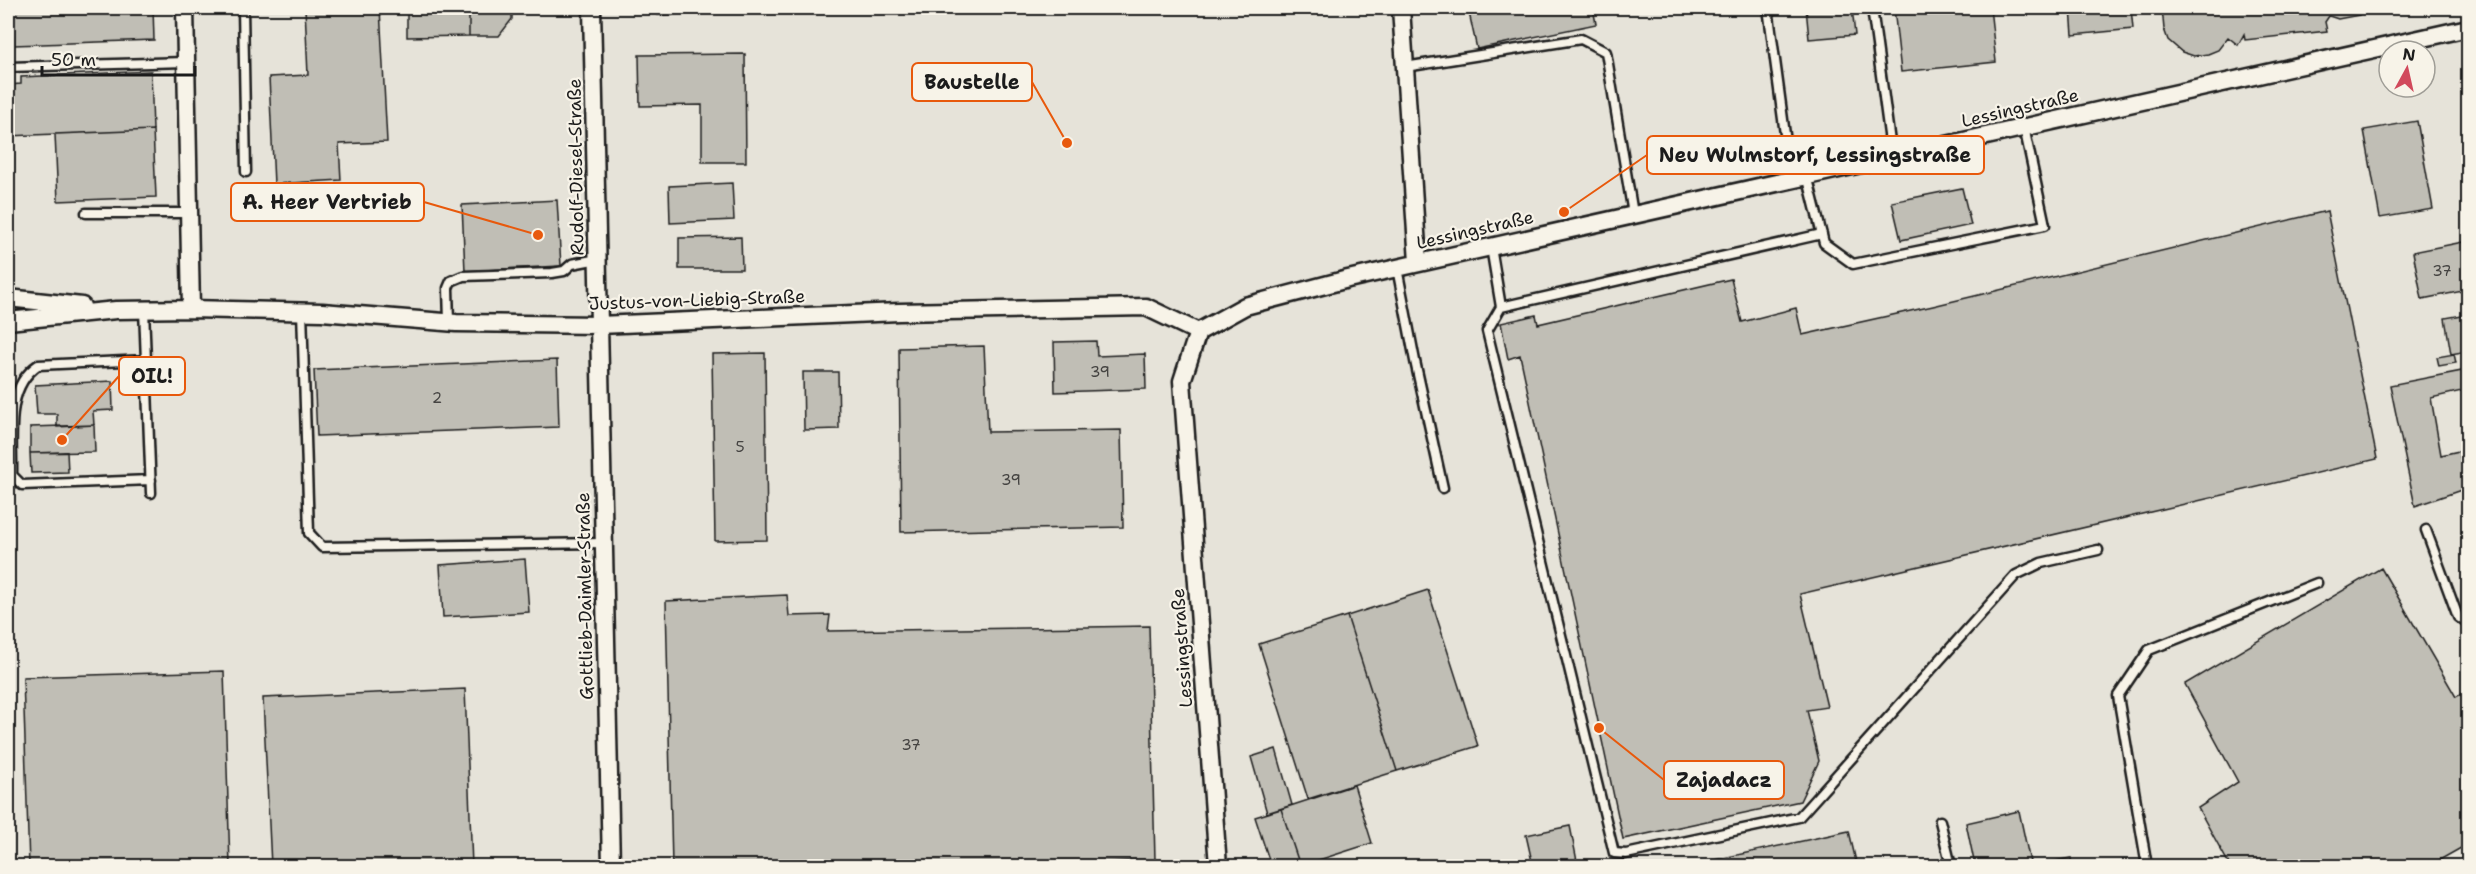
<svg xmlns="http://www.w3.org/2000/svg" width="2476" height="874" font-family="'Shantell Sans',sans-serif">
<rect width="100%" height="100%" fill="#f7f3e8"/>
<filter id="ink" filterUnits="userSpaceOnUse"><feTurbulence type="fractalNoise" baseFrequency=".0167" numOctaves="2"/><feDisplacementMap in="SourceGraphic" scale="12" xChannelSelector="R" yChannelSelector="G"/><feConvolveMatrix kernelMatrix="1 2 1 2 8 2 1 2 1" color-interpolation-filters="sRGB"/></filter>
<g filter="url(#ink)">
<path fill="#e6e3d9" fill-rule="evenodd" d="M8 8H2468V866H8ZM2389 51H2425V87H2389Z"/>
<path fill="#c0beb5" stroke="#1c1c1c" stroke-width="1.5" d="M12 8H153L154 40 14 45Z
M305 8H380L387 142 339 144 341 180 274 184 269 77 308 75Z
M407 8H469V36L407 37Z
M469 8H512V19L499 36H469Z
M656 8H750L751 12 657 15Z
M1468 8H1593L1596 24 1477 49Z
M1806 8H1852L1855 35 1809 39Z
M1894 8H1990L1996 62 1901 72Z
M2071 8H2131L2133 29 2073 35Z
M2162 8H2365L2359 15 2338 19 2329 16 2325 22 2327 31 2245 40 2244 34 2238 45 2228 37 2218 50 2208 54 2194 56 2182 52 2168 40 2164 29Z
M745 54 746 162H702V105L640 106 639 55Z
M151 71 153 130 8 136V85L21 84V77Z
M2417 121 2433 209 2380 218 2364 130Z
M153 130 156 197 58 201 55 134Z
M732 183 734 220 670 223 669 186Z
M1962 188 1971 225 1901 240 1892 202Z
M557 200 561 266 465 271 462 205Z
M2327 211 2377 459 1800 594 1827 707 1807 710 1819 761 1800 801 1623 839 1520 355 1508 359 1501 323 1536 315 1538 324 1731 279 1742 322 1796 308 1802 335 1933 306Z
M741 237 742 269H679V238Z
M2468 241V290L2422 299 2413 252Z
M2468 314V351L2451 354 2445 318Z
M1096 341 1097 356 1145 354 1146 389 1055 392 1054 342Z
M984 346 988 432 1121 430 1123 527 901 532 899 348Z
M765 353 767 540 715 541 712 354Z
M2454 354 2456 363 2439 366 2437 357Z
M557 360 559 427 317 436 314 370Z
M2462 371 2466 390 2431 398 2441 455 2459 451 2467 488 2415 506 2390 385Z
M803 372H838L839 429 804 430Z
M112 381 113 410 93 411 94 425 57 427V414H37L35 385Z
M94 425 95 452 30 453V427Z
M67 452 68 472 31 473 30 453Z
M525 559 529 612 443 617 440 565Z
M2381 568 2456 697 2468 690V844L2429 866H2230L2198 808 2238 782 2185 684Z
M1428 590 1478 746 1397 771 1347 616Z
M787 595 789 616 830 615 828 631 1149 626 1155 860 1013 866H672L666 601Z
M1347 616 1397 771 1308 799 1259 644Z
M224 671 230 866H29L23 677Z
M465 689 472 866H271L263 698Z
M1276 749 1292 805 1267 813 1251 757Z
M1354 785 1372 843 1300 866 1281 809Z
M1281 809 1300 866H1271L1255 817Z
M2019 811 2030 862 2022 864 2023 866H1975L1966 823Z
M1570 826 1578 866H1533L1526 835Z
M1849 831 1857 866H1686Z
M2071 858 2072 866H2050L2049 862Z"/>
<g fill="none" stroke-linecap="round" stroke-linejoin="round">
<defs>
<path id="service" d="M243 8 246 172
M1768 8 1791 179
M1872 8 1892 157
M8 67 186 62
M1405 67 1581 39 1606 52 1633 214
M1807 175 1824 243 1853 264 2045 225 2024 127
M86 213H189
M1491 247 1501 307 1487 331 1614 853 1626 854 1799 817 2016 575 2041 563 2098 550
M1397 268 1415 361 1443 488
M1501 307 1822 234
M144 309 151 493
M302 311 309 533 322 547 604 543
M449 322 448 288 451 281 463 276 552 273 564 271 572 264 598 259
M146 360 38 365C4 388 13 438 12 475L22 485 151 480
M2426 530 2458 617 2468 624
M1940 821 1951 866
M2147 866 2118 696 2149 650 2317 583"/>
<path id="minor" d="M185 8 191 309
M592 8 611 866
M1401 8 1418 262
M8 298 82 306
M8 321 116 310 191 309 322 312 456 323 599 325 899 312 1146 307 1198 332
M1218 866 1182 381 1198 332 1245 306 1348 279 2468 28"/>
</defs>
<use href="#service" stroke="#1c1c1c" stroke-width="13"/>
<use href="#minor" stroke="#1c1c1c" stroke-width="21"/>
<use href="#service" stroke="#f7f3e8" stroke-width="8"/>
<use href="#minor" stroke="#f7f3e8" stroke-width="16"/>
</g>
</g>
<g text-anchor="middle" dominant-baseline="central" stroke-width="4.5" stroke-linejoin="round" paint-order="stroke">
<g font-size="15" fill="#454442">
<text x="2442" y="271">37</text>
<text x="1100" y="372">39</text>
<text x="437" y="398">2</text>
<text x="740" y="447">5</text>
<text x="1011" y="480">39</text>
<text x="911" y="745">37</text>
</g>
<g font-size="18" fill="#1c1c1c" stroke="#f7f3e8">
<text transform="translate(2020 108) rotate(-13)">Lessingstraße</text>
<text transform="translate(576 167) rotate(-91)">Rudolf-Diesel-Straße</text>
<text transform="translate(1475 230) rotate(-13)">Lessingstraße</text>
<text transform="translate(697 300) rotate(-2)">Justus-von-Liebig-Straße</text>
<text transform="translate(585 596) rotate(-91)">Gottlieb-Daimler-Straße</text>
<text transform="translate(1182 648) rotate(-94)">Lessingstraße</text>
</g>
</g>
<path fill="none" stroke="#e8590c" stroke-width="2" d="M1067 143L1032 82M1564 212L1647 155M538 235L424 202M62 440L119 376M1599 728L1664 780"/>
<g fill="#e8590c" stroke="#f7f3e8" stroke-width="2">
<circle cx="1067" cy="143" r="6"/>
<circle cx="1564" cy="212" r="6"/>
<circle cx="538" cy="235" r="6"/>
<circle cx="62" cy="440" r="6"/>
<circle cx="1599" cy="728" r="6"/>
</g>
<g fill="#f7f3e8" stroke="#e8590c" stroke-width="2">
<rect x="912" y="63" width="120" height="38" rx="6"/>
<rect x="1647" y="136" width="337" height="38" rx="6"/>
<rect x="231" y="183" width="193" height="38" rx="6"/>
<rect x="119" y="357" width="66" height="38" rx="6"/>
<rect x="1664" y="761" width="120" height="38" rx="6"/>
</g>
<g font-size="20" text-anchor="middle" font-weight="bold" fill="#1c1c1c">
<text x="972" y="89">Baustelle</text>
<text x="1815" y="162">Neu Wulmstorf, Lessingstraße</text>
<text x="327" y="209">A. Heer Vertrieb</text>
<text x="152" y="383">OIL!</text>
<text x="1724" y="787">Zajadacz</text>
</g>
<rect width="2476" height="874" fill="none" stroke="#f7f3e8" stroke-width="30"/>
<rect x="15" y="15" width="2446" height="844" fill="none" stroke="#1c1c1c" stroke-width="2" filter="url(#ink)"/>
<g transform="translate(2407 69) rotate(8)"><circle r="28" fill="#f7f3e8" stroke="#9f9d96" stroke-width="1.5"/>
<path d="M0-4.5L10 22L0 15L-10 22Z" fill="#d1495b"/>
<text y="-9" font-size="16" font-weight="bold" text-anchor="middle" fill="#1c1c1c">N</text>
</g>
<path d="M42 66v9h153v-9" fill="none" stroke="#1c1c1c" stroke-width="3"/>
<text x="51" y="66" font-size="18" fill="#1c1c1c" stroke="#f7f3e8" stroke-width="4.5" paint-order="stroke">50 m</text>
</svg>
